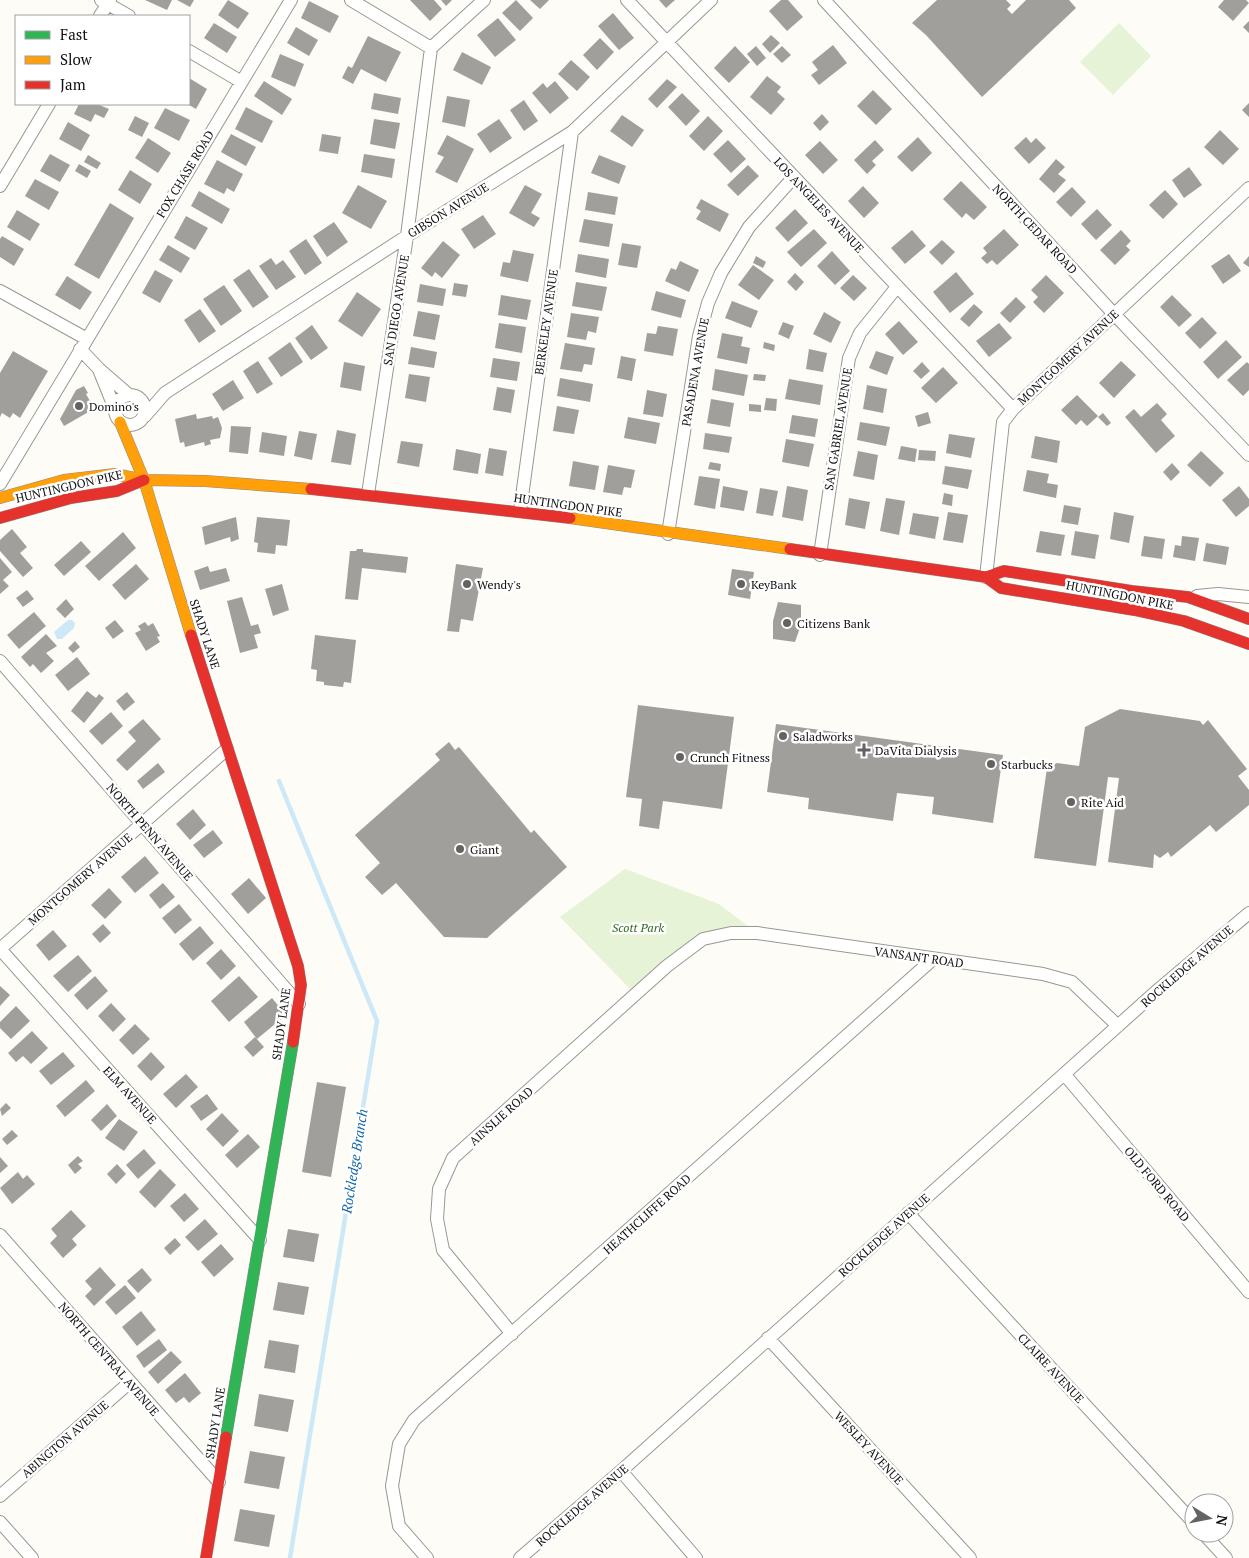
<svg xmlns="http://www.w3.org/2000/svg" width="1249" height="1558" font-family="'PT Serif',serif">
<rect width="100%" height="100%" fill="#fdfcf7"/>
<path fill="#e7f3d7" d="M1119 23 1151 56 1113 95 1080 62Z
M625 869 719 904 757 933 703 939 636 995 560 917Z"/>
<path fill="#cde8f7" d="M68 620H72L75 623 74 628 62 639H57L54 632Z"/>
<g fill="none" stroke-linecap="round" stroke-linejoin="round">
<path stroke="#cde8f7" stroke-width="4.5" d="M279 781 377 1021 290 1558"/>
</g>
<path fill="#a19f9c" d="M145 0H172L167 10Z
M177 0H194L190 7Z
M228 0 249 13 238 29 218 15Z
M410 0H434L442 9 430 21Z
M441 0H452L446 6Z
M516 0 533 18 520 31 502 13Z
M530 0H549L540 9Z
M659 0H675L666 8Z
M781 0H788L803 17 787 31 769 11Z
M937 0H1006L1011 5 1007 9 1012 14 1026 0H1069L1076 8 982 97 926 35 912 23Z
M1224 0H1246L1249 3 1233 21 1218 7Z
M309 1 339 16 330 33 301 18Z
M613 13 634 38 619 50 598 26Z
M498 18 516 40 495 57 477 35Z
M1249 21V33L1243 27Z
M214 23 237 37 227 53 204 38Z
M296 27 318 40 309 56 287 43Z
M771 35 780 43 770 53 762 44Z
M368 36 401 52 386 82 361 69 353 84 342 78 348 66 352 68Z
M600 38 614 52 597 70 583 55Z
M833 45 847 63 819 85 811 75 818 70 812 62Z
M735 46 750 62 729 83 714 68Z
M756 46 766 58 757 66 747 54Z
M782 46 791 55 782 63 773 54Z
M462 52 491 67 482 85 453 70Z
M280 54 304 64 295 87 271 77Z
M571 60 590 77 577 91 558 74Z
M767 76 781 87 777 92 785 99 771 115 750 97Z
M189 78 207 89 196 109 189 105Z
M667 79 677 87 657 108 648 99Z
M264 81 292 99 282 115 254 96Z
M555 81 569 98 550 114 532 93 543 83 547 88Z
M873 90 892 109 876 125 857 106Z
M374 93 401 98 398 114 371 109Z
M682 93 700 111 686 126 668 107Z
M447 96 470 100 465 127 442 122Z
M524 100 538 121 524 131 510 110Z
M1249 103V117L1242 110Z
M79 104H97L109 109 104 118 95 114 91 122 74 114Z
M246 107 273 121 262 143 235 129Z
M165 108 190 120 179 141 154 128Z
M822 114 829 122 820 131 813 123Z
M622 115 644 130 632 147 610 131Z
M135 116 149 123 142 137 128 130Z
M708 116 723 131 704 151 689 136Z
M374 119 400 123 395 149 370 144Z
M499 119 512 138 490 153 477 134Z
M68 122 90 135 81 151 59 139Z
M1220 130 1239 149 1223 165 1204 147Z
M231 134 256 147 246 166 221 152Z
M322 134 341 137 338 154 319 151Z
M447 135 474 149 457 183 435 172 444 157 437 154Z
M918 137 932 153 912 172 897 157Z
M1026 137 1031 143 1036 138 1046 148 1029 164 1014 148Z
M148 138 171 153 158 173 135 158Z
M728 140 746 159 731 173 713 154Z
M875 140 884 150 872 161 876 165 867 174 854 160Z
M820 141 838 160 823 174 805 155Z
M50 154 70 165 60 182 40 171Z
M364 154 395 159 392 178 361 172Z
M88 155 101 163 97 169 84 162Z
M599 155 626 166 619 184 591 173Z
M1056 159 1065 167 1058 174 1066 180 1054 193 1039 179Z
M217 160 243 174 234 192 227 188 224 194 204 184Z
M79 164 91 171 87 178 75 171Z
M748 165 759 176 738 196 727 185Z
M1189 167 1202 185 1184 198 1172 180Z
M130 170 152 184 140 204 118 190Z
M35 179 59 192 49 210 25 196Z
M961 181 987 207 974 220 966 213 962 218 943 199Z
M358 185 387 201 371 229 342 213Z
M525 185 542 194 531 213 540 218 534 227 509 213Z
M863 186 879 203 864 218 848 201Z
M1072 187 1086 202 1071 217 1056 202Z
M1165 190 1178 204 1163 219 1149 205Z
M199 191 230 209 222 224 191 206Z
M588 192 618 197 615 215 585 210Z
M701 199 729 214 720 232 696 219 701 211 696 208Z
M110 203 134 218 99 279 74 265Z
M795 209 808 223 788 242 775 228Z
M1097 209 1112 225 1096 240 1081 224Z
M17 210 40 224 30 241 7 227Z
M483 215 496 234 474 249 461 229Z
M186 216 208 228 195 250 174 238Z
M584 219 613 224 609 247 579 242Z
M334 222 348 242 327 257 313 236Z
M814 229 827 243 801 267 787 252Z
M1004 229 1019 245 997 265 992 260 987 264 981 258 987 253 983 248Z
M912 230 926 246 905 264 891 248Z
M1121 230 1131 241 1126 246 1130 250 1115 265 1100 250Z
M2 236 24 249 14 266 0 257V239Z
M306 239 322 263 305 275 289 251Z
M942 240 955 252 942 265 929 252Z
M443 241 460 255 442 278 435 272 432 277 421 268Z
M622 243 641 246 637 268 618 265Z
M168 245 190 258 181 273 159 260Z
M513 250 534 254 528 282 500 276 503 262 510 263Z
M832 251 850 271 835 285 817 266Z
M578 254 609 259 606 278 575 272Z
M1229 254 1241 271 1223 284 1211 266Z
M756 256 766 262 763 268 753 263Z
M1249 256V267L1243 263Z
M271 258 276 265 283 260 296 277 276 290 259 266Z
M680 261 699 270 689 292 665 281 671 268 676 270Z
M753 265 774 280 759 300 738 285Z
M249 269 269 297 253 308 233 280Z
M155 270 173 280 160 303 142 293Z
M956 272 974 294 950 313 933 292Z
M795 273 804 282 796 291 787 282Z
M853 275 867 288 854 301 840 288Z
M1046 275 1064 293 1044 313 1033 302 1038 297 1031 290Z
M67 276 92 292 80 310 55 295Z
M576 282 607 287 602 311 572 306Z
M454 283 468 285 466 297 452 295Z
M420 284 446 289 443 306 417 302Z
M224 285 242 311 221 326 203 299Z
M656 291 686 300 681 318 651 310Z
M357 292 381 309 362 337 338 321Z
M501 295 531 300 527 320 498 315Z
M1172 295 1192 315 1179 327 1160 307Z
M1016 297 1026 307 1010 323 1000 313Z
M732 301 758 311 751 328 725 318Z
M974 304 983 312 969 327 960 319Z
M200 309 216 331 199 343 184 320Z
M418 311 440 315 435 340 413 336Z
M824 312 841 322 831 343 813 334Z
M571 313 599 317 596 333 588 331 586 340 567 337Z
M1202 317 1217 333 1200 349 1185 333Z
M899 321 918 342 903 355 885 334Z
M783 322 794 326 789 339 778 334Z
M499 323 526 327 522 353 495 348Z
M999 323 1012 338 989 357 976 341Z
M312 325 328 348 311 360 295 338Z
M658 326 678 329 673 356 644 351 647 333 656 334Z
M722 333 743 337 741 346 750 348 747 364 717 358Z
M1226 340 1242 357 1218 379 1203 362Z
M290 342 303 362 281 377 268 358Z
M764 342 775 345 774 351 763 348Z
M565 343 595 348 592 365 584 364 582 372 560 369Z
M411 347 437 352 434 368 408 364Z
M809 349 827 353 823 372 806 369Z
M13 351 48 371 20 418 13 413 10 418 2 413 0 417V373Z
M876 351 894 357 887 375 869 368Z
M621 356 636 359 632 381 617 378Z
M493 358 520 362 517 381 490 377Z
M258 361 273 384 257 394 243 371Z
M1121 361 1136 375 1114 398 1099 383Z
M344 362 365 366 361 391 340 387Z
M922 362 930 371 921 379 913 371Z
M1247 362 1249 364V390L1243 396 1227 380Z
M943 367 958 383 936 403 921 388Z
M715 369 748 375 744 396 712 390Z
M409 374 430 377 426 402 405 398Z
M754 374 766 375 765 381 753 380Z
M560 378 593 384 590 402 557 396Z
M789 379 823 385 820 405 785 399Z
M233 380 244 398 223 411 212 394Z
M867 385 887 389 883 413 863 409Z
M84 386 88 393 86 394 90 401 88 402 92 410 64 426 60 419 76 390Z
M497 387 515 390 511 413 493 410Z
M647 390 667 394 663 417 643 414Z
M1077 395 1098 416 1087 426 1081 420 1076 425 1061 410Z
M766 398 777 399 776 411 764 410Z
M711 399 734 403 730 427 707 423Z
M1157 403 1167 414 1161 420 1175 436 1156 453 1125 417 1134 409 1141 417Z
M749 404 761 405V412L749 411Z
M557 406 579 410 574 434 553 431Z
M928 412 931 423 918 427 915 416Z
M1103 413 1111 423 1107 426 1098 417Z
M196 414 197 419 212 416 213 419 218 417 222 428 220 438 210 440 211 444 205 446 204 442 185 447 184 442 180 443 175 419Z
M792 415 818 419 815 437 789 433Z
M628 417 660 423 656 444 624 438Z
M860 422 890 427 886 446 857 440Z
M231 426 251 427 248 454 229 452Z
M337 430 356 434 351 465 331 462Z
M299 431 317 434 312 460 294 456Z
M262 432 287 436 284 456 259 452Z
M705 433 732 437 729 453 703 449Z
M949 434 975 438 971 458 946 453Z
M1035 436 1060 441 1057 463 1031 458Z
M786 439 814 444 809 467 782 462Z
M401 441 423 444 419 467 397 463Z
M901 446 917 449 915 462 898 459Z
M489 448 507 451 503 476 485 473Z
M456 449 481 454 478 474 453 470Z
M919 450 936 451 935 461 918 460Z
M858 451 878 455 874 480 853 476Z
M1201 451 1224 473 1210 487 1187 465Z
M573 461 599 466 595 490 569 486Z
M710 462 721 464 720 471 708 469Z
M1172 463 1180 472 1171 481 1163 472Z
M608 465 635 470 631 488 624 487 622 495 603 492Z
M945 466 972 470 968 489 942 484Z
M1027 470 1049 474 1047 483 1058 485 1056 498 1023 491Z
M699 476 720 479 715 509 694 505Z
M723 486 748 491 744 511 720 507Z
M787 486 808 490 803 521 782 517Z
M1239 486 1249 499V506L1236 517 1222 500Z
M760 488 778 491 773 516 756 513Z
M944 493 953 495 952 506 942 504Z
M849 498 870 502 865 529 845 525Z
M886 498 905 501 899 535 880 531Z
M1064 505 1081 508 1078 525 1061 522Z
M948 512 968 515 963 543 943 540Z
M1114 512 1134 516 1129 543 1110 539Z
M913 513 939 517 935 539 909 534Z
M236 517 239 539 231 542 230 537 205 545 202 527Z
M257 517 290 520 287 546 276 545 275 554 257 552 258 543 254 542Z
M12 529 27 547 20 553 33 568 23 577 0 551V540Z
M1040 531 1065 535 1061 556 1036 552Z
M1075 531 1099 535 1095 559 1071 555Z
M123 532 136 548 99 581 85 566Z
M1144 536 1165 539 1162 559 1141 556Z
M1182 536 1199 538 1195 561 1173 557 1175 545 1181 546Z
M81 541 91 552 64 576 54 565Z
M1206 543 1229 547 1226 565 1203 561Z
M357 549H363V552L408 557 406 573 362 568 358 600 345 599 350 551H356Z
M0 558 12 572 3 580 9 586 0 594Z
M136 564 149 579 125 600 112 585Z
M456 564 483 568 473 621 461 619 459 632 447 631Z
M208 566 210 572 226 568 230 581 200 590 194 571Z
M732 569 754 572 750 599 728 595Z
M282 584 289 610 273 616 265 589Z
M27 590 34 599 23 607 16 598Z
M242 597 251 626 258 624 261 633 254 635 258 648 240 653 227 601Z
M66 599 74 609 65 618 56 609Z
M778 602 801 605V625L795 642 773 639V621Z
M34 612 46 626 19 649 7 635Z
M115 620 124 631 113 639 105 628Z
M145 622 148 626 153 623 160 636 157 637 160 642 146 651 135 633 141 630 138 626Z
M46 634 57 646 46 653 54 661 41 673 33 664 30 667 21 657Z
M315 635 356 640 351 683 344 682 343 687 324 685V682L316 681 317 670 311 669Z
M75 641 80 647 73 653 68 648Z
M77 657 90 674 68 691 55 675Z
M87 691 96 698 99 694 104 698 84 723 71 711Z
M127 692 135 702 124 711 116 701Z
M638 705 734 717 722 809 663 801 659 829 639 826 642 799 626 797Z
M1120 709 1200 721 1203 725 1208 720 1247 769 1238 776 1249 790V805L1216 832 1210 825 1171 857 1168 852 1160 858 1154 854 1153 868 1108 862 1119 778 1108 777 1096 866 1034 858 1047 768 1057 763 1079 766 1085 727Z
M111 712 123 726 102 745 89 731Z
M143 719 161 739 127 771 116 760 136 741 128 732Z
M776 724 1003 755 993 823 932 814 934 797 897 793 893 821 808 809 809 798 767 792Z
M449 742 455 750 459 747 531 833 534 830 567 867 487 938 444 937 396 883 382 895 365 877 380 863 355 835 440 760 435 754Z
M158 763 165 772 143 789 137 781Z
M193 809 206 825 190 840 176 824Z
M213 830 223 843 204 858 193 845Z
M145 856 159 873 135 893 121 877Z
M249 878 266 898 248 914 231 894Z
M163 883 175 897 160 909 149 895Z
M109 888 122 902 105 919 91 905Z
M179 904 192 920 175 934 162 918Z
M103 924 111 933 100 943 92 934Z
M200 926 214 943 193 961 179 944Z
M53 930 67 946 49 961 36 945Z
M221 949 236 966 221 980 206 963Z
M78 955 92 971 68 992 53 976Z
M95 976 108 991 87 1010 74 995Z
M239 976 258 997 229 1022 211 1001Z
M0 986 10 995 0 1006Z
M272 998 286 1015 257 1039 244 1022Z
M111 1003 126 1019 113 1032 98 1016Z
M16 1006 30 1021 11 1039 0 1028V1022Z
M135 1024 150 1039 133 1055 119 1040Z
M32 1031 48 1048 31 1064 23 1056 16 1062 8 1053Z
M255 1037 264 1047 253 1057 244 1047Z
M63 1052 75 1066 51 1085 39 1071Z
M151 1052 165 1067 151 1081 137 1066Z
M186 1074 198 1087 176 1108 163 1094Z
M86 1080 95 1091 65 1117 56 1106Z
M317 1082 346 1087 331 1177 302 1172Z
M207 1094 218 1109 201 1121 190 1106Z
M6 1103 11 1108 2 1116 0 1109Z
M107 1104 117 1116 101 1131 91 1120Z
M222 1113 239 1131 223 1147 206 1129Z
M119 1119 138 1132 124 1151 105 1138Z
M12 1130 18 1136 7 1145 2 1139Z
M248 1134 260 1147 237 1168 225 1155Z
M144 1149 156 1163 138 1179 126 1165Z
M78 1156 83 1161 78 1164 82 1168 75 1174 68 1165Z
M0 1157 8 1166 0 1173Z
M117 1164 126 1174 116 1184 107 1174Z
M160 1169 176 1185 155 1208 139 1192Z
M18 1172 23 1179 27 1175 35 1184 12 1204 0 1188Z
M185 1193 199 1209 184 1222 170 1206Z
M71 1210 86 1226 72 1239 77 1245 63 1258 50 1243 57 1236 51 1229Z
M205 1219 218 1234 198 1251 185 1237Z
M288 1229 319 1234 314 1262 283 1257Z
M175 1238 181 1245 170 1255 164 1248Z
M221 1244 234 1259 214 1277 201 1262Z
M100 1267 116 1285 94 1306 85 1296 92 1289 85 1281Z
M142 1268 152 1280 138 1293 127 1281Z
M278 1282 309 1287 304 1315 273 1310Z
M125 1285 136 1298 116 1315 105 1302Z
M141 1311 156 1330 137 1346 122 1327Z
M159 1339 167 1350 144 1368 136 1356Z
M269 1340 299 1345 295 1373 264 1368Z
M171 1351 182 1362 158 1384 148 1372Z
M185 1373 201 1393 189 1403 184 1397 176 1403 165 1390Z
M259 1394 294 1400 288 1432 254 1426Z
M250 1451 285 1457 279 1489 244 1483Z
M240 1509 275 1515 269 1547 234 1541Z"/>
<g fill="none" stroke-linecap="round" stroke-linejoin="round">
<defs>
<path id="street" d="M101 0 129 16
M351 0 431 48
M627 0 1013 409
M824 0 1113 313 1249 455
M100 16 110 0
M189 51 240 81
M0 186 49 104
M0 291 87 339
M80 349 99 369 129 395
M100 372 115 409
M115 410a15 15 0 1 1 30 0a15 15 0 1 1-30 0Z
M145 416 165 393 407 236 572 132 711 0
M0 484 291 0
M368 494 407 236 431 48 484 0
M520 511 572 132
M668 534 699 336 708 303 721 273 749 227 793 178
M820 555 849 358 860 333 896 288
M986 577 1003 422 1013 409 1249 188
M1197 596 1218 594 1249 597
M0 661 299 1004
M0 949 260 1240
M0 949 227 749
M1065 1075 1249 1292
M908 1213 1194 1523
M0 1235 219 1482
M512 1334 443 1250 437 1219 439 1189 453 1158 667 966 703 939 731 933H757L1043 974 1072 982 1118 1026
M768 1338 970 1558
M621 1471 696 1558
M0 1496 129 1383
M0 1522 32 1558
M1203 1533 1226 1558
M427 1558 399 1526 392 1486 399 1444 414 1420 933 959
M520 1558 621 1471 1159 989 1249 913"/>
<path id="fast" d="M226 1437 293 1042"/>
<path id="slow" d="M120 422 144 480 191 635
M0 498 64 480 115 474 144 480 205 481 311 489
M570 518 790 549"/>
<path id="jam" d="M311 489 570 518
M0 518 71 498 117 491 144 480
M790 549 986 577 1004 571 1132 591 1188 597 1249 619
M986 577 1001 588 1134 610 1184 621 1249 644
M191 635 298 966 301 985 293 1042
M206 1558 226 1437"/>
</defs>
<use href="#street" stroke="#979795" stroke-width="14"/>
<use href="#fast" stroke="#8e8d8b" stroke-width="12"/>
<use href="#slow" stroke="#8e8d8b" stroke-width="12"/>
<use href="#jam" stroke="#8e8d8b" stroke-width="12"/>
<use href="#street" stroke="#fffffe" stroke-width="12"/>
<use href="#fast" stroke="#30b455" stroke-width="11"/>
<use href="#slow" stroke="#ff9f0a" stroke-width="11"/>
<use href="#jam" stroke="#e5322d" stroke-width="11"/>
</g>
<g fill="#646362" stroke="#fff" stroke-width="2">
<circle cx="79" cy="406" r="5"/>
<circle cx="467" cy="584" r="5"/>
<circle cx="741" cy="584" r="5"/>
<circle cx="787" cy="623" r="5"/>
<circle cx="783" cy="736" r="5"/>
<path d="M861.5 742.5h5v5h5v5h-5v5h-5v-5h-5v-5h5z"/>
<circle cx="680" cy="757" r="5"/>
<circle cx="991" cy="764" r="5"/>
<circle cx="1071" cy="802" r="5"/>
<circle cx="460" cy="849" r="5"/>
</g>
<g text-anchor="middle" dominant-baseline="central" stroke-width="5" stroke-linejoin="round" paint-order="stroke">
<g font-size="12" fill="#111" stroke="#fff">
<text transform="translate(185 174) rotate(-59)">FOX CHASE ROAD</text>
<text transform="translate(819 205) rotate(47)">LOS ANGELES AVENUE</text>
<text transform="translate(448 210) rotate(-32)">GIBSON AVENUE</text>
<text transform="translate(1035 229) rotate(47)">NORTH CEDAR ROAD</text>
<text transform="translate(396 310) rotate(-81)">SAN DIEGO AVENUE</text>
<text transform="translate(546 322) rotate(-82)">BERKELEY AVENUE</text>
<text transform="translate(1068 357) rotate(-43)">MONTGOMERY AVENUE</text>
<text transform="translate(695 372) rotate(-80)">PASADENA AVENUE</text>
<text transform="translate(838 429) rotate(-81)">SAN GABRIEL AVENUE</text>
<text transform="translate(69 486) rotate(-13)">HUNTINGDON PIKE</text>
<text transform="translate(568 505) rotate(8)">HUNTINGDON PIKE</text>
<text transform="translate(1120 595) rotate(11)">HUNTINGDON PIKE</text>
<text transform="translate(205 634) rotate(72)">SHADY LANE</text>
<text transform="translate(150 832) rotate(49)">NORTH PENN AVENUE</text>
<text transform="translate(80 879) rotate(-41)">MONTGOMERY AVENUE</text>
<text transform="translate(919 957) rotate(8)">VANSANT ROAD</text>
<text transform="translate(1187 966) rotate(-41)">ROCKLEDGE AVENUE</text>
<text transform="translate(281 1024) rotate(-82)">SHADY LANE</text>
<text transform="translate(130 1095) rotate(48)">ELM AVENUE</text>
<text transform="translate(501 1116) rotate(-42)">AINSLIE ROAD</text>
<text transform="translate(1157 1184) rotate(50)">OLD FORD ROAD</text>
<text transform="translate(647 1214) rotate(-42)">HEATHCLIFFE ROAD</text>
<text transform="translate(884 1235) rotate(-42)">ROCKLEDGE AVENUE</text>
<text transform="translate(109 1359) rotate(49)">NORTH CENTRAL AVENUE</text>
<text transform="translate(1051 1368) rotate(47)">CLAIRE AVENUE</text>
<text transform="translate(215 1423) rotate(-81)">SHADY LANE</text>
<text transform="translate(65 1439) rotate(-41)">ABINGTON AVENUE</text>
<text transform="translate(869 1448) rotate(47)">WESLEY AVENUE</text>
<text transform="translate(582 1505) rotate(-41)">ROCKLEDGE AVENUE</text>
</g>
<g font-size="12" fill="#111" stroke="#fff" text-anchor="start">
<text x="89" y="406">Domino's</text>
<text x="477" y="584">Wendy's</text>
<text x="751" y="584">KeyBank</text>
<text x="797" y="623">Citizens Bank</text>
<text x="793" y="736">Saladworks</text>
<text x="875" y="750">DaVita Dialysis</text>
<text x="690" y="757">Crunch Fitness</text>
<text x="1001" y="764">Starbucks</text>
<text x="1081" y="802">Rite Aid</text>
<text x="470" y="849">Giant</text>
</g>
<g font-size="12" font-style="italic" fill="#2f6b1f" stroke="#fff">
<text x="638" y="927">Scott Park</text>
</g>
<g font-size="14" font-style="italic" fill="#1768a6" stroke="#fff">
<text transform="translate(354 1161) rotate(-81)">Rockledge Branch</text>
</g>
</g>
<rect x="15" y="15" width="175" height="90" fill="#ffffff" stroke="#a0a0a0"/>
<rect x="25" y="31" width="25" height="8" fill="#30b455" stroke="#a0a0a0"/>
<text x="60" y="40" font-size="15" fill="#111111">Fast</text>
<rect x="25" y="56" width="25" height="8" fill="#ff9f0a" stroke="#a0a0a0"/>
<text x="60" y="65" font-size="15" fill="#111111">Slow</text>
<rect x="25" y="81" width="25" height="8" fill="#e5322d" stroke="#a0a0a0"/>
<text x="60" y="90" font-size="15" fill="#111111">Jam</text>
<g transform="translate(1209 1518) rotate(100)"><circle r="24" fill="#ffffff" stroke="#a0a0a0"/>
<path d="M0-4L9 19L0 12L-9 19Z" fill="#646362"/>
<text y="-8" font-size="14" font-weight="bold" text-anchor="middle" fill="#111111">N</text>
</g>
</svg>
